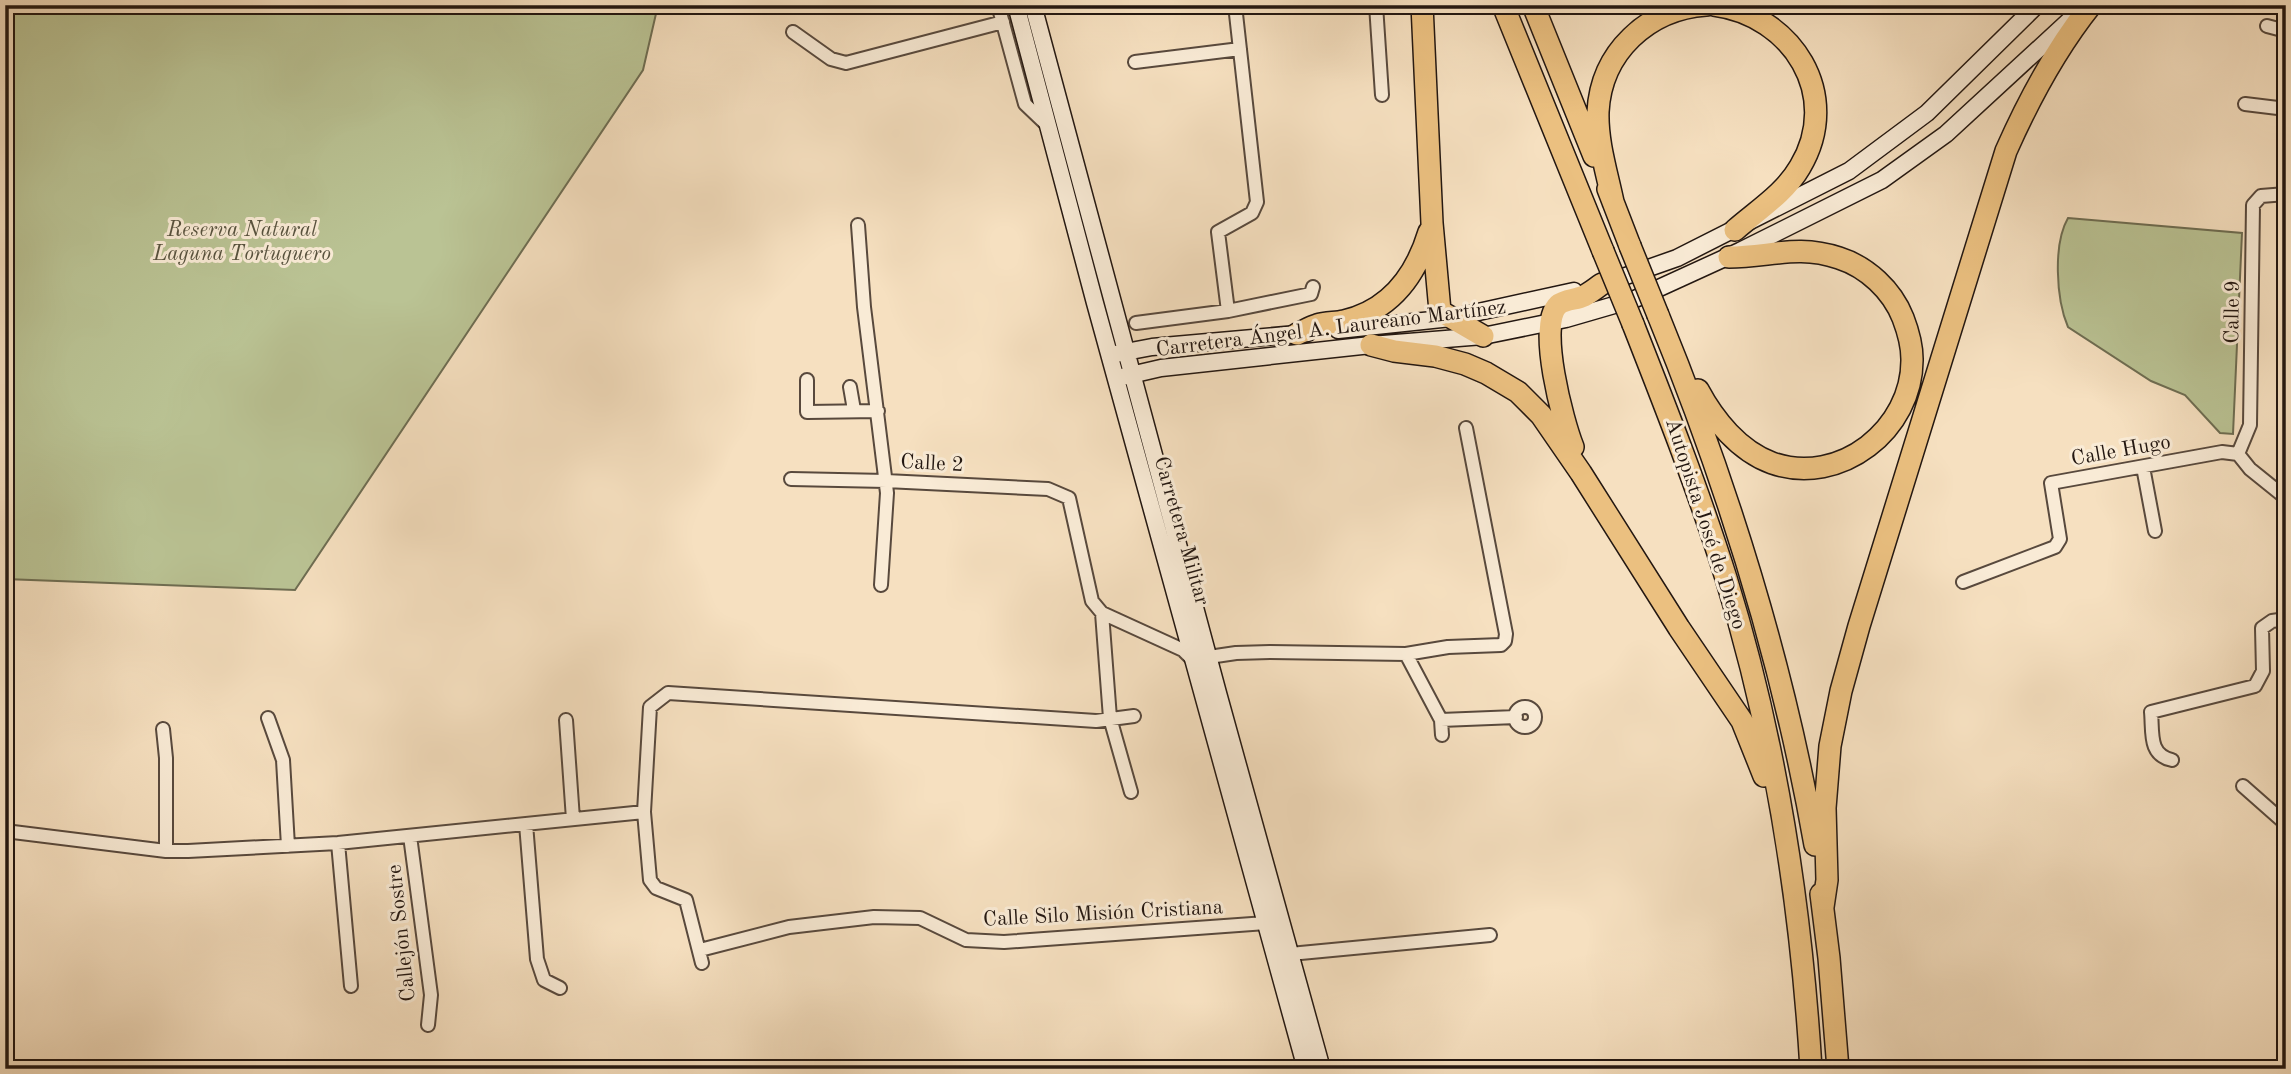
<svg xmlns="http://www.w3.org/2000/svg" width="2291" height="1074" font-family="'Old Standard TT',serif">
<rect width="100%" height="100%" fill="#f6e0c0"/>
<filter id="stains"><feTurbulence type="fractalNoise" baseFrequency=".00286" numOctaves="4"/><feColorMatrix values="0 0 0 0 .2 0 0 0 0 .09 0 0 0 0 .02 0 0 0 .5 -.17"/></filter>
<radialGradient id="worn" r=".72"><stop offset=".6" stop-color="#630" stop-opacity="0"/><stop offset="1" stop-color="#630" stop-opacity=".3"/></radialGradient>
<path fill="#bac394" stroke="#6e6d52" stroke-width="2" d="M5 5H658L643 70 295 590 5 579Z
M2068 218 2242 233 2233 434 2220 433 2185 395 2151 381 2068 327C2056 299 2053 244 2068 218Z"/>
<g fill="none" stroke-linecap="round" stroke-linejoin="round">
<defs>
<path id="street" d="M998 5 1025 104 1047 125
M1376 5 1382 95
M2267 26 2286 31
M793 32 831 59 846 63 1003 22
M1135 62 1240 49
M2245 104 2286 109
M858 225 864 307 887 493 881 585
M1228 311 1218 232 1252 213 1257 202 1235 5
M1136 323 1228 311 1311 294 1313 287
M807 380V412L878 411
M850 387 854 410
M2238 454 2250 425 2253 205 2261 196 2286 194
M2238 454 2250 469 2286 498
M2143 467 2155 531
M791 479 886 481 1048 489 1069 498 1092 601 1102 613 1110 718 1131 792
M1963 582 2055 547 2060 539 2051 483 2222 452 2238 454
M1102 613 1183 650 1194 661
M1406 654 1441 720 1442 735
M1209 657 1236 653 1270 652 1406 654 1448 647 1501 645 1505 641 1506 634 1466 428
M1515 717a10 10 0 1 1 20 0a10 10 0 1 1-20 0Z
M268 718 283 760 288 846
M566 720 573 819
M1441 720 1516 717
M163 729 166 758V851
M2172 760C2148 755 2153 732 2151 712L2255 686 2263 671 2262 628 2272 621 2286 619
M2243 786 2286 824
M526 824 537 959 544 980 560 988
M5 831 166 851H188L338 843 644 812
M410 836 431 995 428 1025
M338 843 351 986
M700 950 789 927 874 917 920 918 966 940 1004 942 1266 923
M1290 954 1490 935
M702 963 686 900 656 888 650 880 644 812 650 707 668 693 1096 721 1134 716"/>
<path id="secondary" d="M1016 5 1095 303 1306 1069
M1033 5 1218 693 1322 1069
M1606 283 1677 258 1849 171 1927 113 2037 5
M1338 330 1451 318 1574 291
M1115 354 1152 347 1308 333
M1122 377 1161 368 1371 345 1483 336 1566 319 1635 299 1740 251 1882 180 1946 134 2072 18"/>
<path id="highway" d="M1422 5 1432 223 1440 311 1483 336
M1503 5 1603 251
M1533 5 1594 156
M1714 5C1792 15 1843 95 1800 167 1785 193 1758 210 1735 230
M1608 189 1630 246
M1613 202C1607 173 1597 142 1598 112 1601 52 1648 9 1706 5
M1658 315C1728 486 1783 662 1815 845
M1633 324C1666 408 1699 492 1726 578 1775 737 1801 903 1811 1069
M1297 334C1304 331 1310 327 1317 325 1326 322 1335 323 1344 321 1391 310 1416 275 1429 232
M1371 345 1394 351 1435 356 1465 364 1486 373 1518 392 1541 415 1581 473 1679 628 1742 721 1764 776
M1698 390C1714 420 1739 451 1772 463 1840 487 1913 429 1912 359 1912 345 1908 331 1903 318 1892 290 1867 267 1839 258 1797 244 1770 257 1729 257
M1573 447C1563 422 1537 325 1558 305 1565 299 1576 300 1584 296 1590 293 1596 288 1602 284
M1821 894 1829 958 1838 1069
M1823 907 1827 880 1825 808 1830 746 1841 691 1859 626 2006 151C2029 99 2055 50 2091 5"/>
</defs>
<use href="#street" stroke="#58493d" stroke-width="16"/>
<use href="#secondary" stroke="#231711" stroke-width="19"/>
<use href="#highway" stroke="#231711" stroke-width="24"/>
<use href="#street" stroke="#f9ebd6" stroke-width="12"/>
<use href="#secondary" stroke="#f9ebd6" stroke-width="16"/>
<use href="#highway" stroke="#ebc080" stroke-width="21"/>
<defs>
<path id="highway-bridge" d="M1630 246 1658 315
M1603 251 1633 324"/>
</defs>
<use href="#highway-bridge" stroke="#231711" stroke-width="24" stroke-linecap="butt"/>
<use href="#highway-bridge" stroke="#ebc080" stroke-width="21"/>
</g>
<g text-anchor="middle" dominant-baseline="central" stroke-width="6" stroke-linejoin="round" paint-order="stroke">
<g font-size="21" font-style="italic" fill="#58533f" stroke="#f9ebd6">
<text x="242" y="230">Reserva Natural<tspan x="242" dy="24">Laguna Tortuguero</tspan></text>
</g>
<g font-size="21" fill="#231711" stroke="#f9ebd6">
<text transform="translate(2233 312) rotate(-89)">Calle 9</text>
<text transform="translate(1331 329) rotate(-7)">Carretera Ángel A. Laureano Martínez</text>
<text transform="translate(2121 451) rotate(-10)">Calle Hugo</text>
<text transform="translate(932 464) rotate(3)">Calle 2</text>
<text transform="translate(1705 524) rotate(72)">Autopista José de Diego</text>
<text transform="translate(1181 531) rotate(74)">Carretera Militar</text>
<text transform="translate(1103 914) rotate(-3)">Calle Silo Misión Cristiana</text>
<text transform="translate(402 933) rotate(-96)">Callejón Sostre</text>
</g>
</g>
<rect width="2291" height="1074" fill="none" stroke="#f6e0c0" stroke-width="28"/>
<rect x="7" y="7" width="2277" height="1060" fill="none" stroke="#231711" stroke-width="3.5"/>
<rect x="14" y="14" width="2263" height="1046" fill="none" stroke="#231711" stroke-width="2"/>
<rect width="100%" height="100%" filter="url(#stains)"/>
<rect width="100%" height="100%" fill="url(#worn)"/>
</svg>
